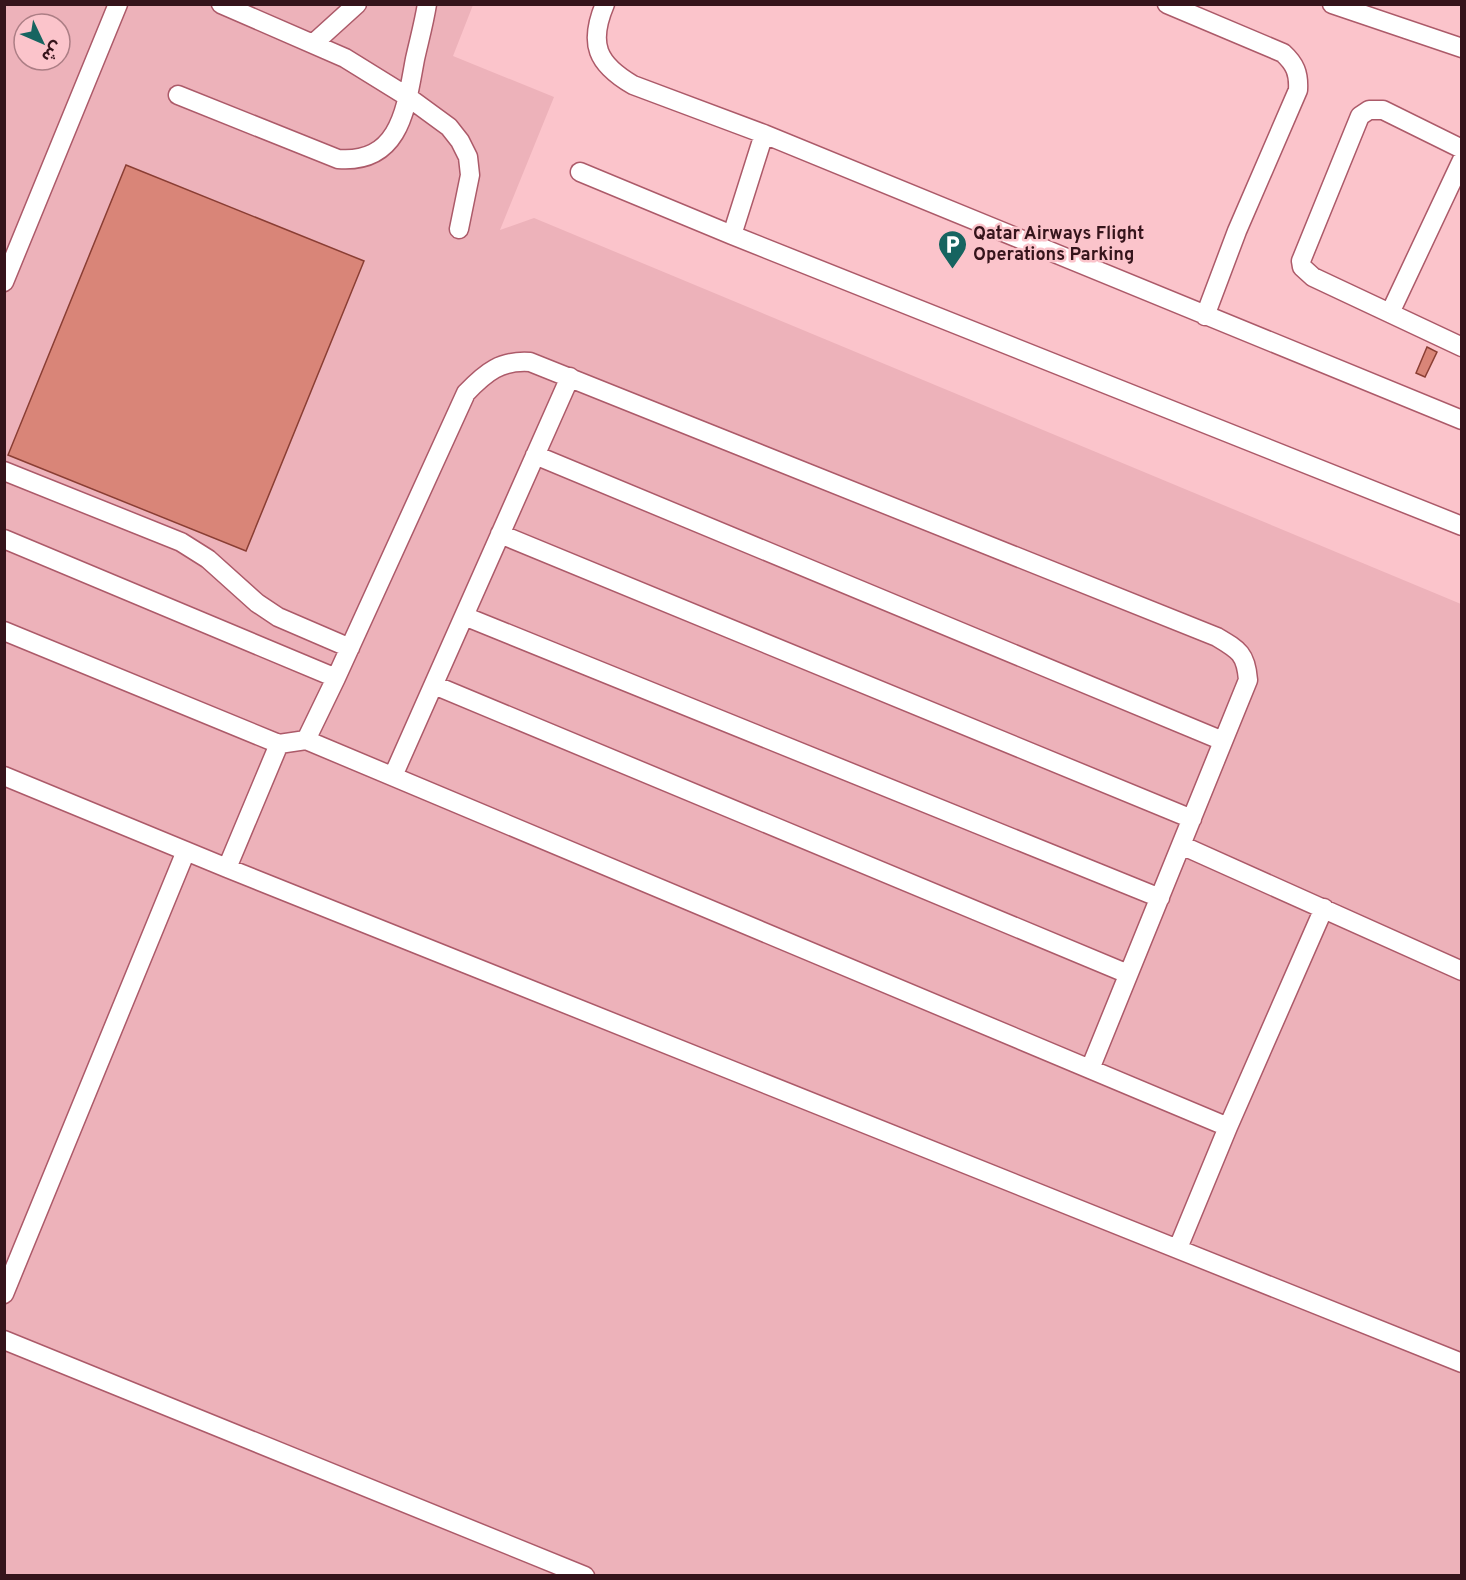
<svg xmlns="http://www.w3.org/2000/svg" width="1466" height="1580" font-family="Overpass,'Noto Sans Arabic',sans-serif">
<rect width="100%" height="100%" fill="#fbc4cb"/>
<path fill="#edb2ba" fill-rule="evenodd" d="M5 5H473L453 56 554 97 500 230 534 218 1461 604V1575L5 1576ZM24 24H60V60H24Z"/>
<path fill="#d98578" stroke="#8a3e34" stroke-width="1.5" d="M126 165 364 261 246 551 8 455Z
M1427 347 1437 352 1425 377 1416 373Z"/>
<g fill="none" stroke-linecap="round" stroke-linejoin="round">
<defs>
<path id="lane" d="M221 4 345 58 408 97 449 127 460 141 468 157 470 175 459 229
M605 4C588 44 597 64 633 85L764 134 1462 420
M1167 4 1283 53C1295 64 1299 73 1298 90L1237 231 1205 316
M1332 4 1462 48
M314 43 357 4
M178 95 338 159C401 164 406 107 415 59 419 41 424 23 427 4
M1462 149 1383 110H1369L1360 116 1301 261 1302 267 1313 277 1462 347
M580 172 732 235 1462 526
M732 235 764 134
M4 282 118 4
M1390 313 1462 160
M535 455 1223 741
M4 471 181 542 208 559 257 603 278 617 350 648
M500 534 1192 819
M4 539 336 678
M464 616 1160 898
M4 631 279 744
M434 685 1128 974
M306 740 1228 1127
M4 776 227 868 1462 1363
M393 776 570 377
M1181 845 1462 971
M227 868 279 744 306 740 336 678 466 393C486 372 501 360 530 362L1217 637C1239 650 1246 654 1248 680L1090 1069
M1178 1248 1228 1127 1324 908
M4 1294 186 851
M4 1340 585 1576"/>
</defs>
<use href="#lane" stroke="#ac5a69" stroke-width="21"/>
<use href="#lane" stroke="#fff" stroke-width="18"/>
</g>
<defs>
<symbol id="parking-pin" viewBox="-11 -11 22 30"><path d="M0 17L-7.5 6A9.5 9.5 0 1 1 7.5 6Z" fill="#166460" stroke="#fbc4cb"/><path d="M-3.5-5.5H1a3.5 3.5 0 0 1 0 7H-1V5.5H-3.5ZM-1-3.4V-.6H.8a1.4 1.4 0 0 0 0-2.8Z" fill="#fff"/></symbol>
</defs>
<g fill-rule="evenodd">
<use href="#parking-pin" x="936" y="228" width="33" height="45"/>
</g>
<g text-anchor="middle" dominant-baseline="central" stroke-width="5" stroke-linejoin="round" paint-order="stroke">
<g font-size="18" font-weight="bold" fill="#35141b" stroke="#fbc4cb" text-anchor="start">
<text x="973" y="234">Qatar Airways Flight<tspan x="973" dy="21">Operations Parking</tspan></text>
</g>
</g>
<rect width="1466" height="1580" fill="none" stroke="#35141b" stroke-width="12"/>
<g transform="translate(42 42) rotate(134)"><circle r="28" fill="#fbc4cb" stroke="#ac7e85" stroke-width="1.5"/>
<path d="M0-4.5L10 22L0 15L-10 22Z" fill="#166460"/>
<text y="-9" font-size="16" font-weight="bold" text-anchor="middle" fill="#35141b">ش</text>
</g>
</svg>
